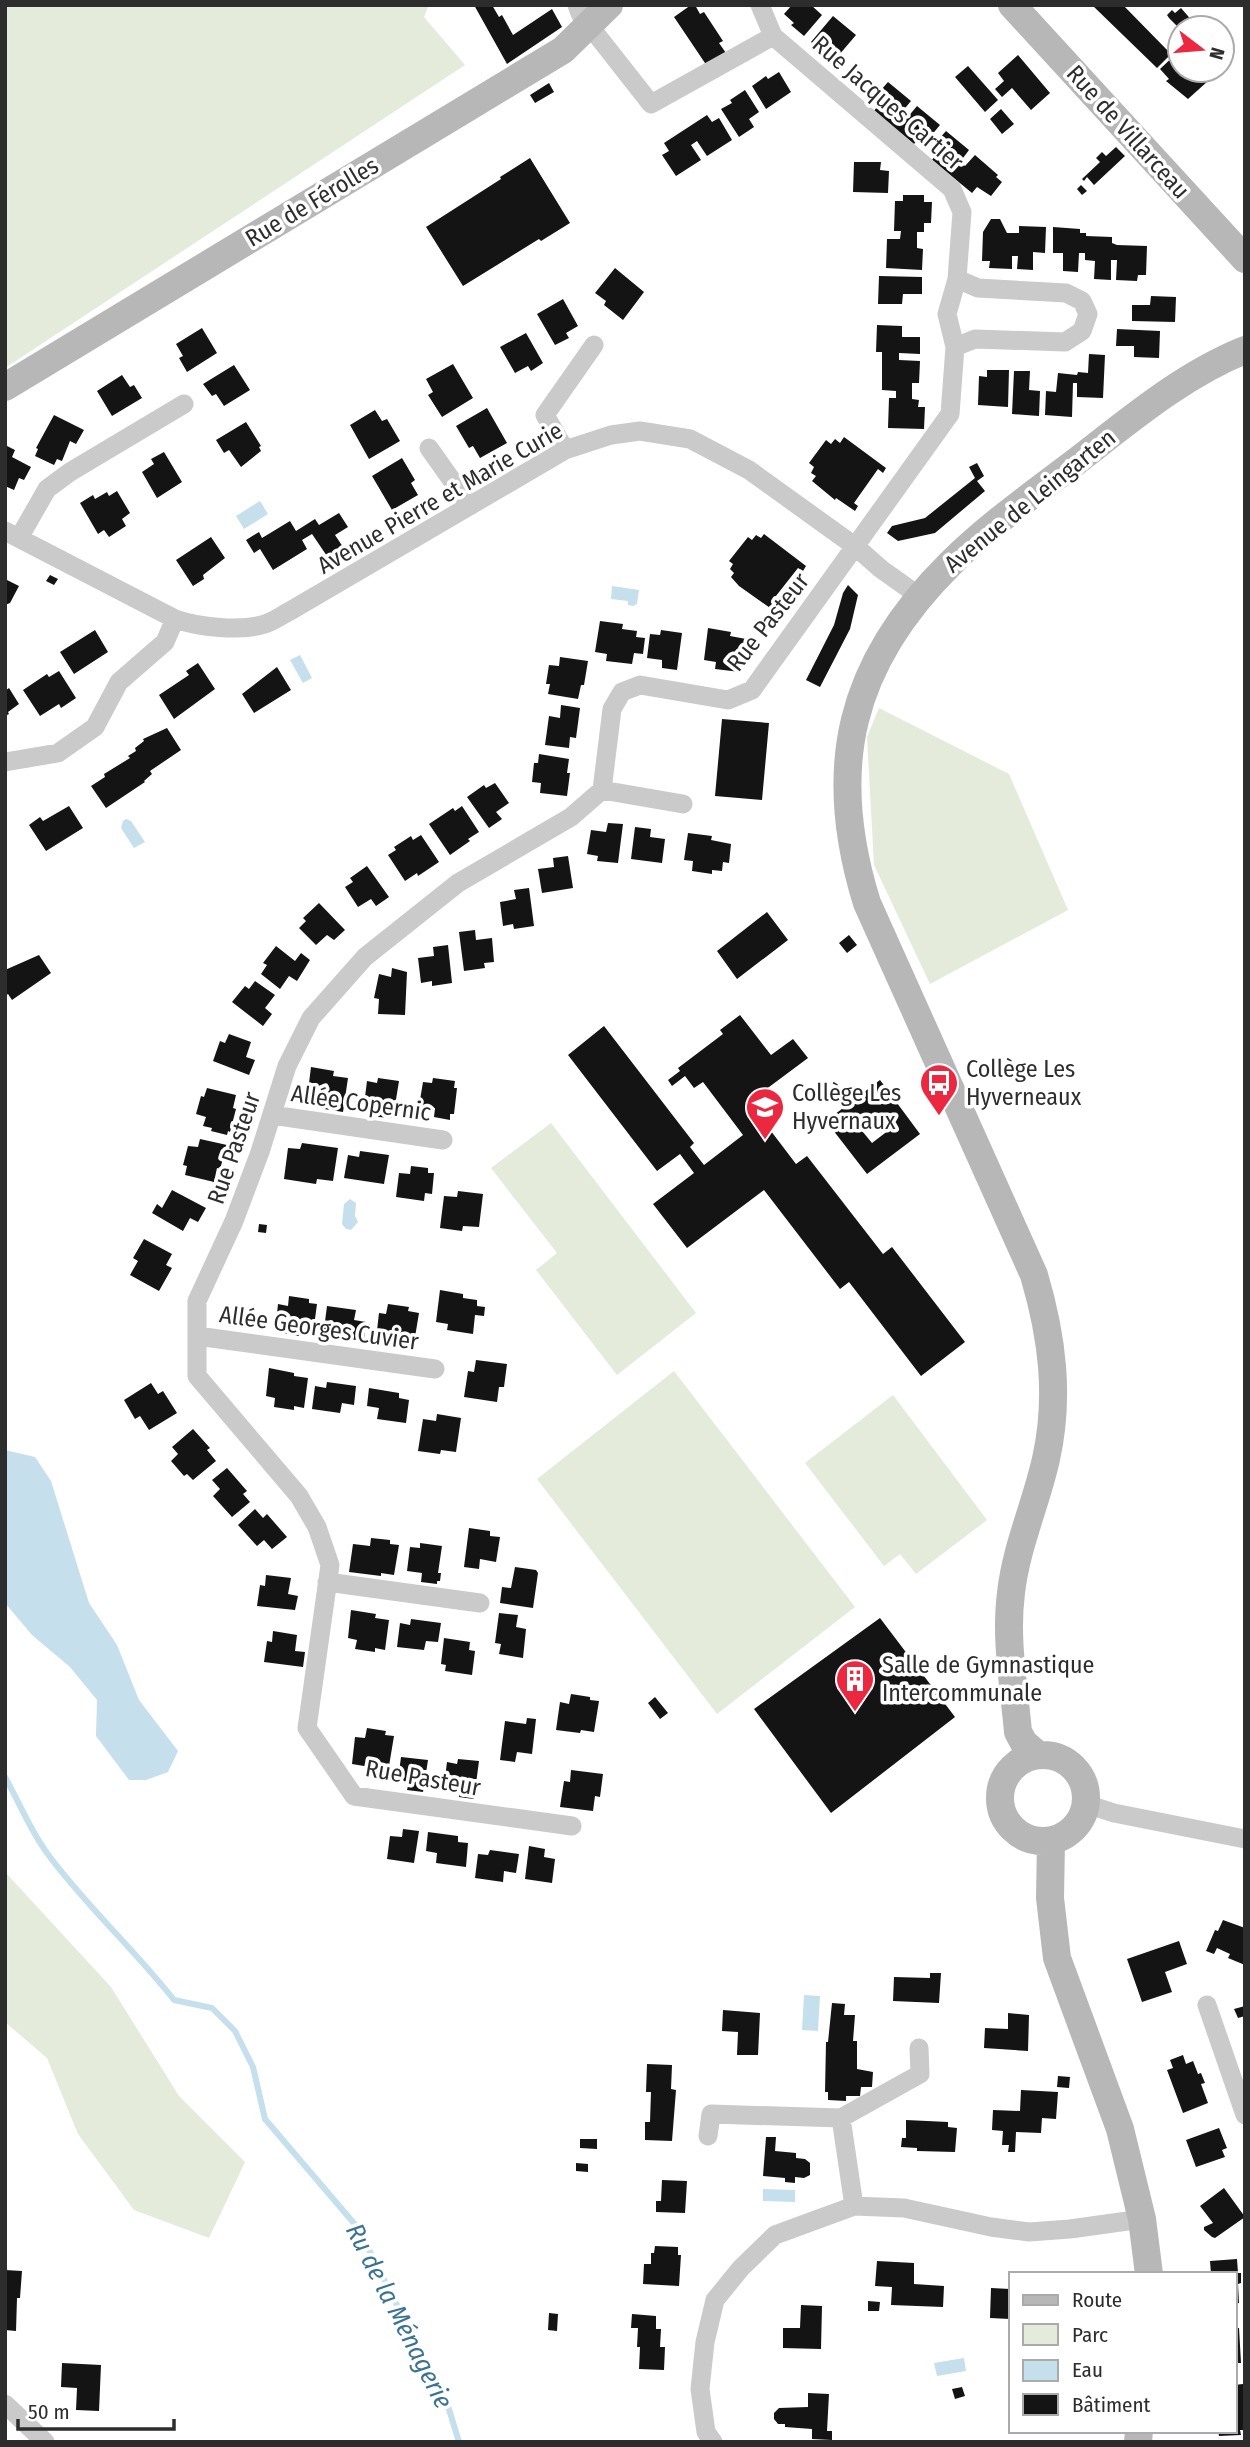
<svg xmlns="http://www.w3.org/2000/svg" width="1250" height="2447" font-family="'Fira Sans Condensed',sans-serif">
<rect width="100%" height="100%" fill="#fff"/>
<path fill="#e4ebda" d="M5 5H429L424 17 465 65 5 368Z
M879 708 1009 774 1068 910 930 984 874 865 867 737Z
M551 1123 696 1313 617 1375 536 1270 557 1253 491 1168Z
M674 1371 855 1607 717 1714 537 1479Z
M893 1395 987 1520 916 1574 900 1554 884 1566 805 1463Z
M5 1872 111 1987 179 2096 245 2162 209 2238 134 2210 78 2134 47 2058 5 2022Z"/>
<path fill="#c5dfec" d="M260 501 268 514 244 529 236 516Z
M612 586 639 590 637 604 633 606 628 605V601L611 599Z
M300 655 312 678 303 683 290 660Z
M126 819 131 821 145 842 134 848 121 828 123 821Z
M350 1199 356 1203 355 1216 358 1222 351 1230 346 1229 342 1224 344 1204Z
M5 1450 35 1457 51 1481 89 1603 117 1645 139 1700 178 1751 168 1772 146 1780H129L96 1736 97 1700 70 1667 32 1635 5 1603Z
M804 1995 820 1996 818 2031 802 2030Z
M763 2189 795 2190V2202L763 2201Z
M964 2358 966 2371 937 2376 934 2363Z"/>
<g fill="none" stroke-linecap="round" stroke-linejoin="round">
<path stroke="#c5dfec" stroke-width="6" d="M5 1777C19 1802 30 1830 47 1853 85 1905 134 1949 174 2000L212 2008 235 2031 253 2067 265 2119 358 2228 448 2406 459 2442"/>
</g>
<path fill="#141414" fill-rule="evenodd" d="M474 5H492L499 17 502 15 513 35 552 9 562 27 507 64Z
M691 5H695L700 14 704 12 723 41 719 43 726 53 707 66 674 17Z
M792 5H811L822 15 804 36 791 25 794 23 784 14Z
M1092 5H1123L1171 54 1157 68Z
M1181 8 1194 23 1198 28H1179L1169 18 1167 15 1172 10 1175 13Z
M833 16 856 35 839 55 834 50 828 57 811 42Z
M1178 52 1180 70 1196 72 1198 70 1208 81 1188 99 1166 81 1169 79 1160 69Z
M1018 55 1050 93 1031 110 1012 88 1002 97 995 89 1004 81 998 73Z
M968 66 998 100 985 112 955 77Z
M779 72 791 92 766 109 752 86 766 76 768 79Z
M888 82 911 101 901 113 907 118 917 106 940 125 925 143 919 138 914 144 874 111 879 104 873 99Z
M549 83 554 92 535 103 530 95Z
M745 90 759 112 749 119 754 127 739 137 721 109 732 103 730 100Z
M1001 109 1014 124 1002 134 990 119Z
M707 115 712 122 719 118 732 140 707 156 697 141 691 145 701 160 676 176 662 155 669 151 664 143Z
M946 131 969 150 960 162 965 166 975 155 998 175 996 177 1002 182 991 196 977 187 972 193 932 160 937 153 931 148Z
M1116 147 1125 156 1094 185 1087 177 1084 181 1082 179 1100 162 1096 158 1102 152 1106 156Z
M530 158 570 223 541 241 539 239 463 286 426 227 501 179 500 177Z
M854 162H881L880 170 889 171 888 193 853 192Z
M1081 185 1087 191 1082 195 1077 189Z
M903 195H924V202H932L931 223H924V232H917V248L923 249 922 270 886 268 887 239H900L901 231H894L895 201H903Z
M991 219H1000L1007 233H1019V226L1046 227 1045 253 1033 252V270L1017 269 1018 256H1012V269L989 268 990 261H982L983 232Z
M1053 227 1080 229V233H1086V236L1112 237V243L1117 245 1147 246 1146 275H1138L1137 281 1116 280 1117 260H1111V280L1094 279 1095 261 1085 260V253H1079L1078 272 1063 271V253H1053Z
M615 268 644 292 623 320 604 305 606 301 595 293Z
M879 276 922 277V294H903L902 304H878Z
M1151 296 1176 297 1175 322 1132 321V305H1150Z
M563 299 578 326 566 333 569 338 555 345 537 314Z
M877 325 902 326V337H920V354L899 353V360L920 361 919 383H912V399L919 400 918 407H925L924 429 888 428 889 398H896V391L882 390V352H876Z
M202 328 217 353 187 372 179 358 183 356 176 344Z
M1117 329 1160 331 1159 358 1134 357V346H1116Z
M526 333 543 363 531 371 528 366 515 373 500 347Z
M1089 354 1105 355 1103 398 1077 397V383H1073L1072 417 1045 415 1046 391 1056 392 1058 373 1077 375 1078 372 1088 373Z
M453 364 473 398 442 417 428 395 433 392 426 379Z
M234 365 250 390 224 406 216 394 212 396 203 384Z
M987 370H1009L1008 407 978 405 979 376 987 377Z
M1014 371H1030L1029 390 1040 391 1039 416 1012 414Z
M122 375 130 387 134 385 142 398 112 416 97 391Z
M487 408 507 443 480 458 473 446 469 448 456 426Z
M375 410 382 421 387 419 400 441 369 459 350 425Z
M54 415 84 430 76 444 70 441 62 461 57 459 54 465 35 456 38 449 36 448Z
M246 422 261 446 259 447 261 451 241 467 229 450 224 453 216 440Z
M844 437 886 468 883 473 878 469 854 503 858 506 855 511 836 498 835 500 812 481 816 476 811 473 814 467 809 463 826 440 831 444 835 439 840 443Z
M5 445 15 450 12 457 31 467 24 480 19 478 14 490 5 486Z
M164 452 182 482 157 498 142 472 154 464 151 459Z
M402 458 415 480 411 483 418 495 392 510 372 476Z
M977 463 984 476 977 481 985 491 935 533 898 541 887 533 892 526 925 518 975 478 969 467Z
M117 491 130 513 122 519 126 526 109 537 104 530 98 534 80 503 93 495 95 499 107 492 109 496Z
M339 513 348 527 335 535 345 550 329 559 312 534 302 540 307 549 273 570 260 549 254 553 246 540 259 532 262 538 290 521 296 531 315 519 319 525Z
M764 534 806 566 803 571 798 568 772 601 777 605 773 610 739 586 731 577 734 573 730 569 733 564 729 561 748 537 752 540 756 535 761 538Z
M211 537 225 558 203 575 204 579 193 586 176 560Z
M50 575 58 579 54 585 46 581Z
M5 579 19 586 10 603 5 605Z
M848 585 858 595 850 629 820 687 806 680 834 625 843 593Z
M600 621 623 624 622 629 637 631 636 637 645 638 643 654 634 653 632 664 606 661 607 654 595 652Z
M708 628 731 632 730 636 746 639 740 672 715 669 716 662 704 660Z
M95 630 108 652 74 674 60 652Z
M661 630 682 633 677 670 662 668V660L647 658 650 634 660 635Z
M560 657 588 661 584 685H581L578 699 548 694 550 684H546L549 665 559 666Z
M198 663 215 689 174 719 159 695 189 675 186 671Z
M277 667 291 690 254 713 242 694Z
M59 671 76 698 61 708 59 704 40 716 23 690 47 674 49 677Z
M9 688 19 704 8 712 9 714 5 716V691Z
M561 705 580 708 576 738 570 737 569 748 545 745 549 716 560 718Z
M722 719 769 723 762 800 715 796Z
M167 728 181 750 150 771 152 774 144 781 145 782 106 808 91 786 105 777 104 774 130 758 128 756 136 751 135 748 144 741 143 739Z
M539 754 569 759 567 773H570L567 796 540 793 541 783 532 782 534 763H538Z
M495 783 509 803 496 812 502 819 489 828 467 797 484 785 486 788Z
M69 806 83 828 46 851 29 825 40 817 43 821Z
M462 806 479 832 468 839 470 841 450 855 429 824 453 808 455 811Z
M608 823 623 824 618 863 597 861 598 856 587 854 591 830 606 832Z
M635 827 651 829 650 837 665 839 662 863 631 859Z
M688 833 712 836 711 840 731 844 729 863 723 862 722 871 712 870V874L692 871 693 861 684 860Z
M421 835 439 862 418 876 417 873 405 881 388 855 396 850 394 847 411 836 413 840Z
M568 856 573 888 542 893 538 869 554 867 553 858Z
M367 866 389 897 376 906 371 899 358 907 345 887 353 882 350 878Z
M529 888 534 926 514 929 513 924 503 926 500 902 516 899 514 890Z
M319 903 345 930 334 940 327 935 316 945 299 928 306 921 303 918Z
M767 912 788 940 737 979 717 951Z
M475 930 476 940 492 938 494 962 484 963 485 968 464 971 459 932Z
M849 935 857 945 847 953 839 943Z
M448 945 452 983 432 986V981L421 983 418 958 434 956 433 947Z
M276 946 295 961 301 953 310 960 297 981 289 976 280 989 261 974 267 965 263 963Z
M39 955 51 973 12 1000 8 994 5 996V970Z
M392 968 407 972 405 1015 378 1014 379 999 374 998 379 974 391 977Z
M255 981 275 995 265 1008 272 1014 263 1026 232 1002 245 986 249 989Z
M740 1015 771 1055 793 1039 808 1058 749 1102 796 1164 807 1156 883 1254 892 1247 965 1342 921 1376 849 1282 840 1289 764 1190 687 1248 653 1204 694 1173 680 1154 657 1171 568 1055 604 1026 694 1143 690 1147 704 1165 743 1135 703 1082 694 1088 685 1076 672 1086 668 1080 680 1071 678 1068 723 1034 720 1030Z
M229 1034 251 1042 246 1057 255 1060 249 1075 213 1061 220 1041 225 1043Z
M311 1067 334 1071 333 1076 348 1078 343 1112 318 1108 319 1101 307 1099Z
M378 1078 399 1081 393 1118 378 1117 379 1108 364 1105 367 1081 377 1083Z
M433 1078 455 1081 454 1088H457L454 1114H450V1120L434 1117 435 1108 419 1106 423 1082 432 1083Z
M880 1080 920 1134 867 1174 826 1121ZM875 1112 889 1130 872 1143 858 1126Z
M207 1088 236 1095 233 1108 236 1109 230 1132 228 1131 227 1135 211 1131 212 1128 203 1126 206 1117 196 1114 201 1096 204 1097Z
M200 1139 227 1145 220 1169 217 1168 214 1182 185 1175 187 1166 183 1165 188 1146 198 1147Z
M302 1143 338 1148 333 1181 317 1179 316 1184 284 1179 288 1148 300 1149Z
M360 1151 389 1155 384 1184 344 1178 348 1155 359 1157Z
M411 1166 428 1168V1173H434L432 1194 425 1193 424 1201 396 1197 399 1173 410 1174Z
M172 1190 206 1208 198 1222 190 1218 183 1231 152 1213 157 1204 162 1208Z
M458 1191 483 1194 479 1227 463 1226 462 1231 440 1228 444 1196 457 1197Z
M259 1224 267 1225 266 1233 258 1232Z
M144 1239 172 1254 166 1265 172 1268 159 1291 130 1275 138 1261 133 1258Z
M440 1290 463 1294V1298L477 1300V1306L485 1307 484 1316 475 1315 473 1334 447 1330 448 1324 436 1322Z
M289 1296 309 1299V1303L317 1304 313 1334 299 1332V1336L275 1332 278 1304 288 1306Z
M388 1304 409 1307 408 1311 419 1313 415 1337 399 1335 398 1345 383 1343V1340L376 1339 379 1313 386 1314Z
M327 1306 356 1310 354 1320 366 1322 364 1341 334 1337 335 1331 324 1329Z
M476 1360 507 1364 504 1387H499L497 1402 464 1397 468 1371 474 1372Z
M269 1368 294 1373V1376L308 1378 304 1408 294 1406V1410L274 1407 275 1398 266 1396Z
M327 1382 356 1386 354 1405 342 1403 340 1413 312 1409 315 1386 326 1388Z
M151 1383 158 1394 163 1391 177 1413 149 1430 140 1416 135 1419 124 1400Z
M369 1388 399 1393V1398L409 1400 406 1423 377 1419 379 1408 367 1406Z
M437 1414 461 1418 456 1452 441 1450 440 1454 418 1451 423 1419 436 1421Z
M193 1429 210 1448 207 1450 216 1461 193 1480 187 1474 184 1476 171 1461 178 1454 172 1447Z
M227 1468 247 1491 243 1494 250 1502 232 1517 213 1496 220 1489 212 1480Z
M255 1509 263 1518 267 1514 287 1537 272 1549 264 1540 257 1546 238 1525Z
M469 1528 490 1531V1536L500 1537 496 1562 480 1559 479 1569 464 1567Z
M371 1538 390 1540V1544L399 1545 394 1575 381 1573V1576L349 1572 353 1544 370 1546Z
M420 1543 442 1546 438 1573H441L440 1581H437V1584L421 1582 422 1573 407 1571 410 1547 420 1548Z
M515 1567 536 1570 538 1573 533 1608 500 1603 502 1587 511 1588Z
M266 1575 291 1578 288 1594 298 1596 295 1610 257 1606 260 1585 265 1586Z
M351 1610 376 1614 375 1618 389 1620 385 1650 375 1648V1652L355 1649 357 1640 348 1638Z
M499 1613 518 1615 516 1627 526 1629 523 1658 499 1654 501 1644 495 1643Z
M880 1618 955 1717 831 1813 754 1709Z
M411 1619 441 1623 438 1642 426 1641 424 1650 397 1647 400 1623 410 1625Z
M273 1631 297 1635 295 1651 305 1652 303 1667 264 1662 267 1641 272 1642Z
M444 1638 470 1642 469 1650 475 1651 472 1675 445 1671 446 1665 441 1664Z
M571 1694 590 1697V1700L599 1701 594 1732 581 1730 580 1733 556 1730 560 1702 569 1704Z
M655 1697 668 1713 660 1719 648 1703Z
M527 1718 536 1719 532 1754 517 1752 515 1762 500 1760 505 1721 526 1724Z
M367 1728 386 1731 385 1735 394 1736 389 1766 376 1764V1768L352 1764 355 1737 365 1738Z
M401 1757 428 1760 423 1792 407 1790 409 1782 398 1780Z
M458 1759 479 1761 474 1799 459 1797 460 1788 444 1786 447 1762 457 1764Z
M571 1770 603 1774 600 1797 595 1796 593 1811 560 1807 564 1781 570 1782Z
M403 1829 419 1831 414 1863 387 1859 390 1836 402 1837Z
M428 1832 458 1836V1842L468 1843 466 1867 436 1863 437 1853 426 1851Z
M529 1846 545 1849 544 1857 555 1859 552 1883 525 1879Z
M490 1850 519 1854 516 1873 504 1871 503 1882 475 1878 478 1854 488 1855Z
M1223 1920 1245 1928V1965L1228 1958 1230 1954 1217 1948 1214 1954 1206 1951 1215 1930 1218 1931Z
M1179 1941 1187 1964 1165 1972 1172 1992 1142 2002 1127 1959Z
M930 1973H941L939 2003 893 2001 894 1977 930 1978Z
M832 2003 845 2004 844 2015H855L853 2041H857V2069L873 2072 872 2087H861L860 2096H846V2101L828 2100V2092H825L826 2042H828Z
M1245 2006V2016L1238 2018 1234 2009Z
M723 2010 760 2013 758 2055H737L738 2032 722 2031Z
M1008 2013 1029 2015 1028 2051 984 2048 985 2028 1008 2029Z
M1183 2055 1186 2064 1193 2061 1198 2074 1201 2073 1205 2083 1201 2084 1208 2103 1183 2113 1167 2070 1173 2068 1170 2060Z
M647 2064 672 2065 671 2089 676 2090 672 2141 645 2140V2122H650L651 2092H646Z
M1058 2076 1070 2077 1069 2088 1057 2087Z
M1021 2090 1058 2092 1056 2119 1042 2118 1041 2133 1016 2132 1015 2152H1008L1009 2145H1002L1003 2131 992 2130 993 2110 1020 2111Z
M906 2120 948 2122V2127L957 2128 955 2152 917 2151V2148L901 2147 902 2138H906Z
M1219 2128 1227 2148 1222 2150 1225 2157 1196 2167 1186 2140Z
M766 2137H776L775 2151 796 2153V2158L805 2159 810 2163V2175L804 2178 795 2177V2183L785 2182V2178L763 2176Z
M580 2139H597V2149L580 2148Z
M576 2163 588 2164V2172L576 2171Z
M662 2180 687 2181 685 2213 656 2212V2201H661Z
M1224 2188 1245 2217 1215 2238 1212 2237 1204 2230V2227L1213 2223 1200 2206Z
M655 2246 678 2247V2255H681L679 2286 643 2284 644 2264H651V2253H654Z
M1237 2259 1238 2273H1241V2283L1238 2284 1239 2303 1234 2304V2274H1211L1210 2261Z
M877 2261 914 2263V2284L944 2286 943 2307 891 2305 892 2287 875 2286Z
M5 2270 22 2271 20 2298H17L16 2331 5 2330Z
M991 2288 1010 2289V2319L990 2318Z
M868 2301 880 2302 879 2311H868Z
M801 2305 822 2306 821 2349 783 2348V2328H800Z
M549 2313 558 2314 557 2331 548 2330Z
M632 2314 656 2316V2329H661L660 2347H665L664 2370 639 2369 640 2347H637L638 2328H631Z
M1234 2328H1239L1241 2363H1234Z
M62 2363 101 2365 99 2411 76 2410 77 2388 61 2387Z
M1243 2384 1245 2430H1240L1241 2435 1219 2436 1218 2431H1234V2385Z
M962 2387 965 2396 955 2399 952 2389Z
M808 2393 829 2394 827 2431H832V2440L812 2439V2429L785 2427V2424H778L774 2419V2413L779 2408 808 2407Z"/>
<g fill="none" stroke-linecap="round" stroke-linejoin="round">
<path stroke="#cacaca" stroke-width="19" d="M760 5 773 36
M955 347 975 339 1065 342 1082 331 1088 314 1082 301 1066 293 978 288 957 279
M429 448 470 506
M565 450 545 415 594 345
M5 531 175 619C198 627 241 632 265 624 274 621 282 615 290 611L565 450 611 435 640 431 690 439 749 470 856 547 881 569 919 596
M19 538 47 489 70 472 184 404
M5 762 58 753 95 727 119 682 165 642 175 619
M602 790 683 804
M272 1115 443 1140
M197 1336 435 1369
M327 1582 480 1603
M1086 1804 1114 1813 1245 1839
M572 1826 354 1796 307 1728 330 1565 317 1527 299 1496 197 1376V1301L234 1221 260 1152 287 1066 311 1018 365 957 458 883 571 817 602 790 612 709 622 692 640 685 728 700 752 690 950 414 955 347 947 314 957 279 962 212 952 189 773 36 651 104 596 34C586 25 581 18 577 5
M1207 2005 1245 2115
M841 2118 920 2074 919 2048
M708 2136 711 2114 841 2118 854 2206
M5 2404 45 2442
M713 2442 706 2432 700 2389 705 2342 715 2300 741 2268 775 2235 854 2206 904 2208 991 2227 1029 2232 1070 2229 1142 2219"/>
<path stroke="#b7b7b7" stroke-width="28" d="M1012 5 1245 259
M5 387 563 50 609 5
M1000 1798a43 43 0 1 1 86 0a43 43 0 1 1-86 0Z
M1038 1755 1024 1743 1018 1732C1014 1686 1005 1639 1011 1593 1016 1547 1036 1504 1046 1459 1060 1396 1052 1336 1034 1275L867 903C825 768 849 664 950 564 986 528 1028 498 1069 467 1124 425 1180 376 1245 350
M1051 1841 1050 1898 1057 1958 1120 2129 1142 2219 1149 2274
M1138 2442 1139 2431"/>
</g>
<defs>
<symbol id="bus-pin" viewBox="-11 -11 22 30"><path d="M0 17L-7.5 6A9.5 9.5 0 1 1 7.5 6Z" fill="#eb2840" stroke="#fff"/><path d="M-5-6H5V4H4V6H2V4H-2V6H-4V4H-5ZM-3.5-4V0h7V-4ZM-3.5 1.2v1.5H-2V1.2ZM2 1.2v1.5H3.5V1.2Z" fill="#fff"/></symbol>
<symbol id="school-pin" viewBox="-11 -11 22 30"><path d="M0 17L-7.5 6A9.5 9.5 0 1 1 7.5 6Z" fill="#eb2840" stroke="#fff"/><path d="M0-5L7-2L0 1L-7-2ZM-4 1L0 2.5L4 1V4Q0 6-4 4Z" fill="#fff"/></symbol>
<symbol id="building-pin" viewBox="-11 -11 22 30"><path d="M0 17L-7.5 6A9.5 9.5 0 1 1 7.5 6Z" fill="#eb2840" stroke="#fff"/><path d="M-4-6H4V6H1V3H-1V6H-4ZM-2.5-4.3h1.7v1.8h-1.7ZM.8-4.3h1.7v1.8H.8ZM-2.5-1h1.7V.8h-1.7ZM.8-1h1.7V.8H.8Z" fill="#fff"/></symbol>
</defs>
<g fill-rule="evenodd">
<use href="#bus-pin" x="917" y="1061" width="44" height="60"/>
<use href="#school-pin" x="743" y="1085" width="44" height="60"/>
<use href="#building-pin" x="833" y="1657" width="44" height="60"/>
</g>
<g text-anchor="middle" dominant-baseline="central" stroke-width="7" stroke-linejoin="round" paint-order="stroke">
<g font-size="24" fill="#2d2d2d" stroke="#fff">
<text transform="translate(888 103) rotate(41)">Rue Jacques Cartier</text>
<text transform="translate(1128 132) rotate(48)">Rue de Villarceau</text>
<text transform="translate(312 202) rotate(-31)">Rue de Férolles</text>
<text transform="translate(440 498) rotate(-30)">Avenue Pierre et Marie Curie</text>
<text transform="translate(1030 501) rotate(-39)">Avenue de Leingarten</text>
<text transform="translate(768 622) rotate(-52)">Rue Pasteur</text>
<text transform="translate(361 1103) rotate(8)">Allée Copernic</text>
<text transform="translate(234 1148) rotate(-71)">Rue Pasteur</text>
<text transform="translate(319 1328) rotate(8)">Allée Georges Cuvier</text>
<text transform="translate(423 1778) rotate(10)">Rue Pasteur</text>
</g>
<g font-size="24" fill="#2d2d2d" stroke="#fff" text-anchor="start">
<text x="966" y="1069">Collège Les<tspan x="966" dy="28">Hyverneaux</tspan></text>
<text x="792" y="1093">Collège Les<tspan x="792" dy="28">Hyvernaux</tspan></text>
<text x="882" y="1665">Salle de Gymnastique<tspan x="882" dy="28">Intercommunale</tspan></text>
</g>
<g font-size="26" font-style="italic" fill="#397391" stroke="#fff">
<text transform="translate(399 2316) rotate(63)">Ru de la Ménagerie</text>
</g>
</g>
<rect width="1250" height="2447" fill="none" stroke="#2d2d2d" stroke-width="14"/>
<rect x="1009" y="2272" width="228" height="161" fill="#ffffff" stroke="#ababab" stroke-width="2"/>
<rect x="1023" y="2295" width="35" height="10" fill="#b7b7b7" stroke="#ababab" stroke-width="2"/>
<text x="1072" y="2307" font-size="21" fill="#2d2d2d">Route</text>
<rect x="1023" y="2324" width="35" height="21" fill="#e4ebda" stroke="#ababab" stroke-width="2"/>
<text x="1072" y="2342" font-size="21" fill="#2d2d2d">Parc</text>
<rect x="1023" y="2360" width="35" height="21" fill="#c5dfec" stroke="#ababab" stroke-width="2"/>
<text x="1072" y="2377" font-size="21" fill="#2d2d2d">Eau</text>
<rect x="1023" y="2394" width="35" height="21" fill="#141414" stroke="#ababab" stroke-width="2"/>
<text x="1072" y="2412" font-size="21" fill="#2d2d2d">Bâtiment</text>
<g transform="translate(1201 49) rotate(106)"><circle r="33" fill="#ffffff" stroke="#ababab" stroke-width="2"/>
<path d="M0-5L12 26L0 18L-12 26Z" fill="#eb2840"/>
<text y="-10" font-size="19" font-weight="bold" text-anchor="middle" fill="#2d2d2d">N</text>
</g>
<path d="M18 2419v10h156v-10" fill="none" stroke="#2d2d2d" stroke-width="3.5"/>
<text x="28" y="2419" font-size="21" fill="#2d2d2d" stroke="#ffffff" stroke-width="5" paint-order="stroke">50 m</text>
</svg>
